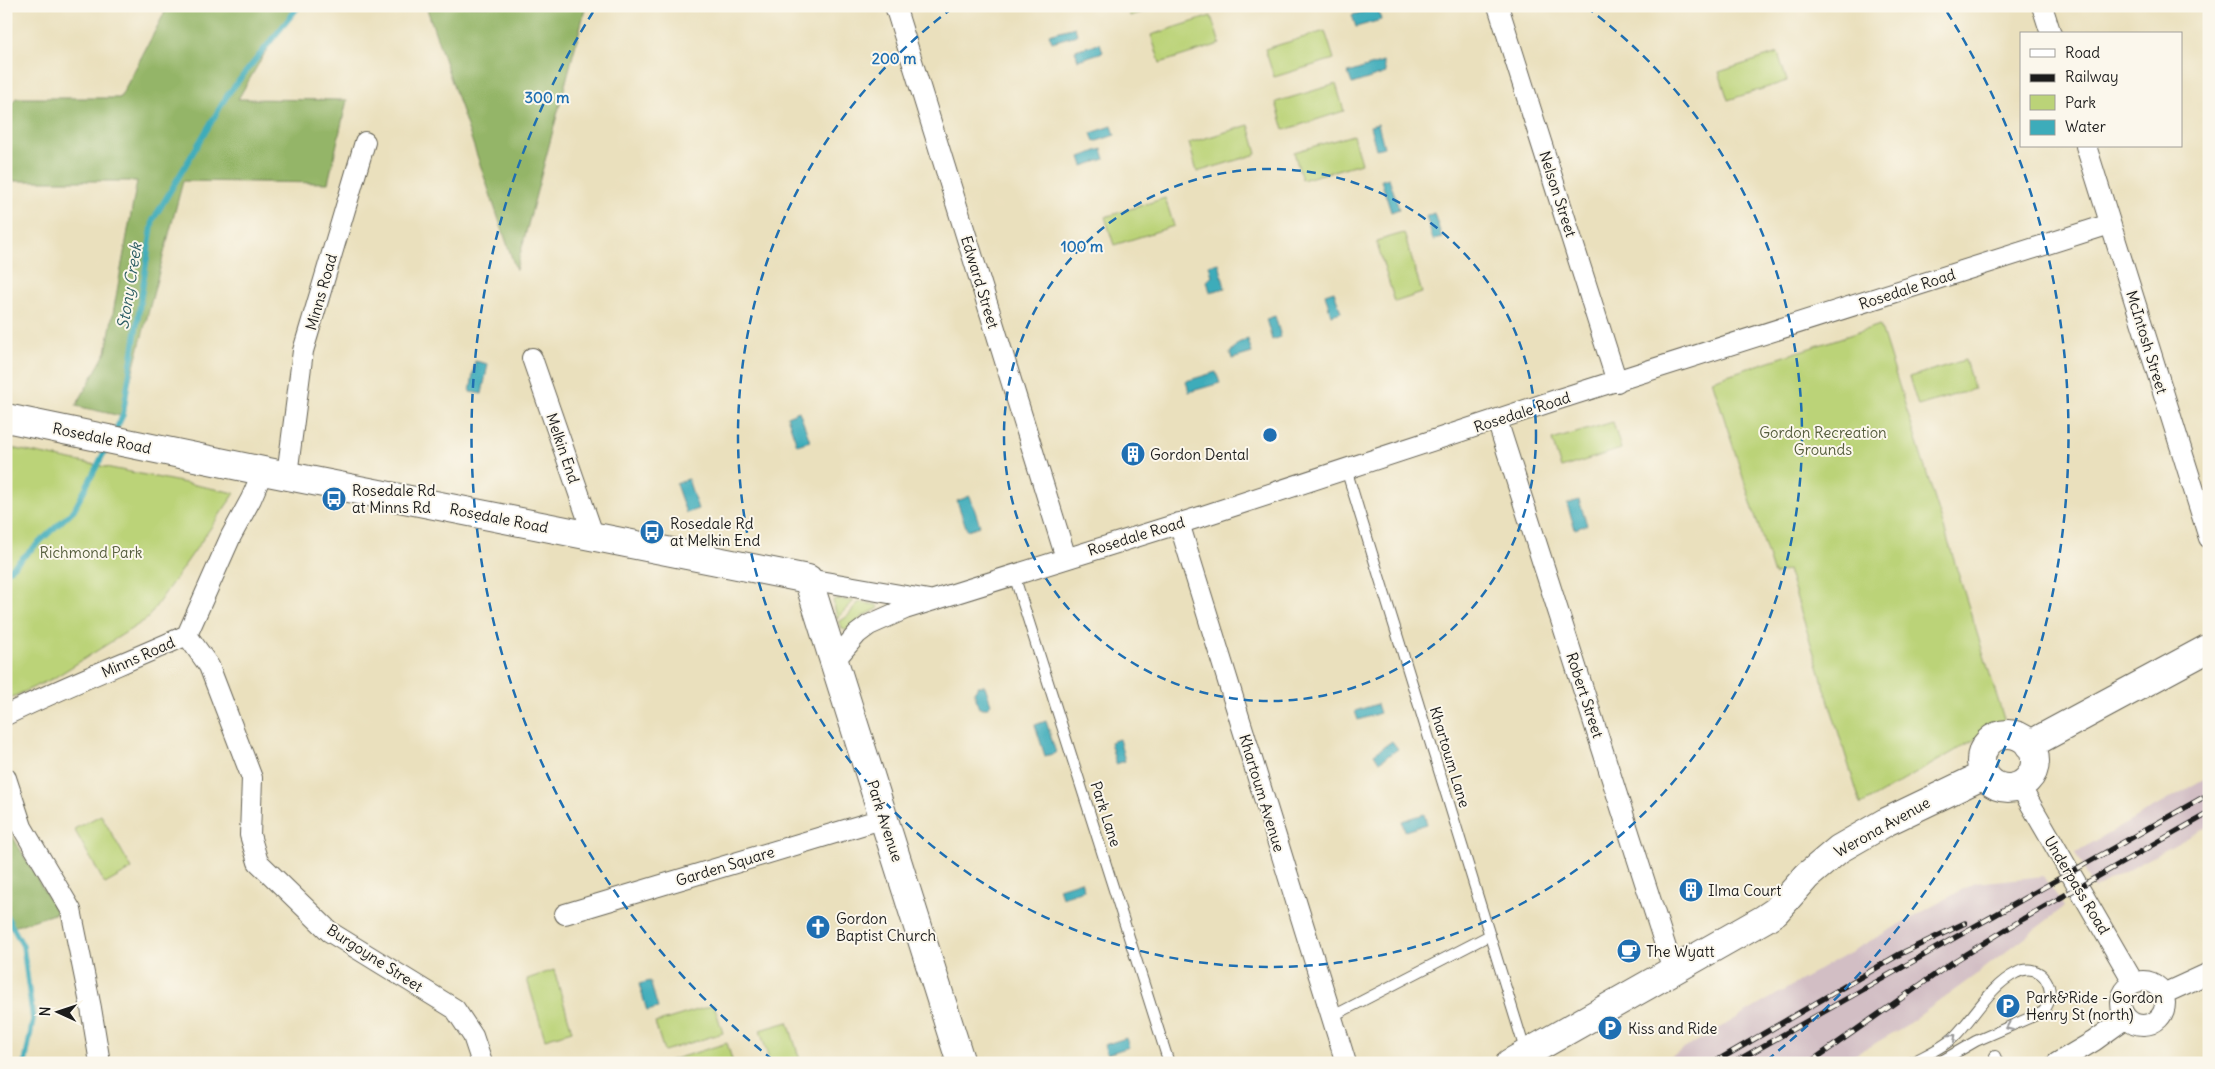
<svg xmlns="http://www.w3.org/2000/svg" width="2215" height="1069" font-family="Delius,sans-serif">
<rect width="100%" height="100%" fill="#fbf7ec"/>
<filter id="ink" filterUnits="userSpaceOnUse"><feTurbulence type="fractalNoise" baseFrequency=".02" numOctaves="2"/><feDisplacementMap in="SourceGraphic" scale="10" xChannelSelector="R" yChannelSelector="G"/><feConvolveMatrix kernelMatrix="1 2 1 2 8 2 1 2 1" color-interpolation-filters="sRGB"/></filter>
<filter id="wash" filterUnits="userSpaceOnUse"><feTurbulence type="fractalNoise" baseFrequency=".0096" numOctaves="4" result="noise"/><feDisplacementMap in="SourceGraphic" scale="20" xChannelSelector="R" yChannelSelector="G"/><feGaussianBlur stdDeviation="1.12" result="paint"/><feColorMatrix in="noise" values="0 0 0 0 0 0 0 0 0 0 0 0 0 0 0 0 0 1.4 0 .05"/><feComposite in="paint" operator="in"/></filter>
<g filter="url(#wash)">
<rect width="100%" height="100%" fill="#eae0bd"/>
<path fill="#d2bec4" d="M2209 776V826L2094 889 2076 852Z
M2044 876 2064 907 1981 971 1905 1026 1841 1063H1660L1827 965 1974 883Z"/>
<path fill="#bbd378" stroke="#6c784a" d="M1127 6H1162L1130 16Z
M1211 16 1220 44 1160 63 1151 35Z
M1325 31 1334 59 1274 77 1265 49Z
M1778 53 1787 81 1728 100 1719 72Z
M1336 84 1344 111 1284 130 1276 102Z
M1249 125 1257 154 1197 172 1189 143Z
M1353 135 1361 163 1302 180 1294 152Z
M1165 198 1174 226 1114 245 1105 217Z
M1404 233 1422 293 1395 302 1376 241Z
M1880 325 2005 722 1861 805 1788 570 1774 575 1712 380Z
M1965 360 1974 389 1918 406 1909 377Z
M1613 422 1621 449 1561 468 1552 440Z
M6 447 235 493 147 619 54 678 6 700Z
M836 599 854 601 837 618 833 600Z
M859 602 877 605 879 608 862 617 847 630 842 629 839 622 848 616Z
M101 815 132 869 105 884 74 829Z
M554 970 572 1031 545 1039 527 979Z
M714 1005 723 1033 664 1051 655 1023Z
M788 1022 801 1063H770L760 1030Z
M727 1043 733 1063H668V1061Z"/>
<path fill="#94b568" stroke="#586842" d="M168 6H298L276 34 238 99 347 100 328 183 183 181 121 416 76 406 106 352 137 181H6V112L16 98H120Z
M426 6H586L516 270Z
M6 825 57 913 6 929Z"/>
<path fill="#3dacba" stroke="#2c646b" d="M1378 8 1381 20 1356 27 1352 15Z
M1075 27 1077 35 1052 42 1049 34Z
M1100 43 1103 52 1078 60 1075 50Z
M1383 62 1386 73 1352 84 1348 73Z
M1378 124 1384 147 1376 149 1370 126Z
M1112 126 1115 135 1094 142 1091 133Z
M1102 149 1105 159 1083 166 1080 157Z
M1389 178 1399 209 1391 212 1381 180Z
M1434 213 1442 238 1433 240 1426 216Z
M1219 263 1225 288 1210 292 1207 281 1212 276 1209 265Z
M1334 291 1341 312 1331 315 1325 294Z
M1275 316 1281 337 1272 340 1266 319Z
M1248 339 1252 353 1232 359 1230 353 1238 343Z
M475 361 488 364 482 394 470 392Z
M1216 372 1220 383 1189 392 1186 381Z
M799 411 810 441 797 445 787 416Z
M688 479 698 509 686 513 676 484Z
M970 496 980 526 967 530 957 501Z
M1579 500 1587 525 1575 529 1567 504Z
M978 686H985L991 704 986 708H979C976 703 977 698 974 692Z
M1377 704 1380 713 1358 720 1355 711Z
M1046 721 1056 753 1045 756 1035 725Z
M1119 739 1125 761 1116 764 1110 742Z
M1392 741 1398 749 1379 762 1374 754Z
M1424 814 1427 824 1405 831 1402 821Z
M1081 881 1084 890 1062 897 1059 888Z
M650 981 658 1008 647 1011 639 984Z
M1126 1038 1129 1047 1107 1054 1104 1045Z"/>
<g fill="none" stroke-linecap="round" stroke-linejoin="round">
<path stroke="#3dacba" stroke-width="5.5" d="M114 433 123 415 153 220 228 94 299 6
M6 573 74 510 108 445
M6 915 23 946 33 1020 25 1063"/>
</g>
</g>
<g filter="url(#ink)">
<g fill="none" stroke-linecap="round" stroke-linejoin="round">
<defs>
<path id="lane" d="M1346 469 1526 1053
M1014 575 1169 1063
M1331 1017 1490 935
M1995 1056 1998 1063
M1911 1063C1925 1055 1943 1048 1954 1037 1975 1016 1990 986 2016 973 2041 959 2061 991 2043 1012L1976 1041 1938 1063"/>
<path id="street" d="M895 6 1066 558
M1498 6 1617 382
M2042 6 2051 34
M2086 146 2209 538
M532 358 594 537
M1497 420 1673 970
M287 475 303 351 365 142
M1179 523 1346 1063
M808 579 929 600
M187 635 209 666 252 778 250 835 258 862 330 932 455 1009 473 1036 482 1063
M834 661 857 634 869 625 905 609 1203 516 1559 399 2110 224
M6 715C65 686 127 662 187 635L231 536 251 499 263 471
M6 778 22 827 71 910 91 1008 100 1063
M2020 786 2134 983
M565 914 885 818
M2121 1003a22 22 0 1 1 44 0a22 22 0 1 1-44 0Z
M2163 994 2209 973
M2057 1063 2094 1041 2126 1018"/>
<path id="secondary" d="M6 418 263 471 808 579 961 1063
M1981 761a27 27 0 1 1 54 0a27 27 0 1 1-54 0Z
M2029 745 2209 648
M1510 1063 1764 919 1776 911 1807 876 1839 849 1886 822 1984 775"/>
</defs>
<use href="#lane" stroke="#646154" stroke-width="12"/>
<use href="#street" stroke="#646154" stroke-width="22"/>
<use href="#secondary" stroke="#646154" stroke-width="30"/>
<use href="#lane" stroke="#fff" stroke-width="10"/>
<use href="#street" stroke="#fff" stroke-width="20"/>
<use href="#secondary" stroke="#fff" stroke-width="28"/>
<defs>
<path id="rail" d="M1713 1063 1900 954 1965 923
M1733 1063 2209 794
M1809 1063 1953 962 2023 919 2209 813"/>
</defs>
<use href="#rail" stroke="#1c1c1c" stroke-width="5.5"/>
<use href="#rail" stroke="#fbf7ec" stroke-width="4" stroke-dasharray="11" stroke-linecap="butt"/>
</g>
<defs><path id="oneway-chevron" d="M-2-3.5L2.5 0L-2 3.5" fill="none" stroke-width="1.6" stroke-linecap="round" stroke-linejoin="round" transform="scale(1.25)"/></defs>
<g stroke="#999">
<use href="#oneway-chevron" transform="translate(2009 1027) rotate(157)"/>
<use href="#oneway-chevron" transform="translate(1953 1037) rotate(-41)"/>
</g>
</g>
<g fill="none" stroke="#1f6fb2" stroke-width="2.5" stroke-dasharray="9 6">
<circle cx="1270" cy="435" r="266"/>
<path d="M1586 7A532 532 0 1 1 954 7"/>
<path d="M773 1060A798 798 0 0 1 593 12M1947 12A798 798 0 0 1 1767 1060"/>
</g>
<defs>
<symbol id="building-disc" viewBox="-11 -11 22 22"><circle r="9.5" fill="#1f6fb2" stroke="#fbf7ec"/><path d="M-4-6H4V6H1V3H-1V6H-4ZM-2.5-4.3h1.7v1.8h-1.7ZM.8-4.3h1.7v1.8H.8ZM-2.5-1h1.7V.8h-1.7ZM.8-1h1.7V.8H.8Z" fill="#fff"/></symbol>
<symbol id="bus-disc" viewBox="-11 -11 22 22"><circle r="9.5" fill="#1f6fb2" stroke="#fbf7ec"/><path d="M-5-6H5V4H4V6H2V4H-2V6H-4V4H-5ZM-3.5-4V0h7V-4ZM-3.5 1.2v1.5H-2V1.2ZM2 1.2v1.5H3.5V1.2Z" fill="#fff"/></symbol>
<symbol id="church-disc" viewBox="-11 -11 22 22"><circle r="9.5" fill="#1f6fb2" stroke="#fbf7ec"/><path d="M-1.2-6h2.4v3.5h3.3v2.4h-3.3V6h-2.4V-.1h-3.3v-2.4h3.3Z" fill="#fff"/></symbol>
<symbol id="cafe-disc" viewBox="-11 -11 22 22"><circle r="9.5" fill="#1f6fb2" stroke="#fbf7ec"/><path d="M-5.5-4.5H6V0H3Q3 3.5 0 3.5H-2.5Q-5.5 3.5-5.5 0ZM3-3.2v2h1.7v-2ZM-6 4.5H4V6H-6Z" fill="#fff"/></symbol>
<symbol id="parking-disc" viewBox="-11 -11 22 22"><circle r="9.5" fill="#1f6fb2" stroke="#fbf7ec"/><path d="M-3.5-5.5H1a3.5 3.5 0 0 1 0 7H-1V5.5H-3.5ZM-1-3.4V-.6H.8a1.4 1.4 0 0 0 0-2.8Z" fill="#fff"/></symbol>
</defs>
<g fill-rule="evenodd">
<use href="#building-disc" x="1119" y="440" width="28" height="28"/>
<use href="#bus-disc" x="320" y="485" width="28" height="28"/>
<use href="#bus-disc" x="638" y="518" width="28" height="28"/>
<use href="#building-disc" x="1677" y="876" width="28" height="28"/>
<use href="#church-disc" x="804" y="913" width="28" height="28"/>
<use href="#cafe-disc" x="1615" y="937" width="28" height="28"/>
<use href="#parking-disc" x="1994" y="992" width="28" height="28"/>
<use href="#parking-disc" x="1596" y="1014" width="28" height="28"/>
</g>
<g text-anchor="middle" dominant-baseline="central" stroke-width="4" stroke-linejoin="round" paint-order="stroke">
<g font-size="15" fill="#1c1c1c" stroke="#fbf7ec">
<text transform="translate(1558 194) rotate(72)">Nelson Street</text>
<text transform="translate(980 282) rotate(73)">Edward Street</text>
<text transform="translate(1907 289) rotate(-18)">Rosedale Road</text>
<text transform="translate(321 292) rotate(-74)">Minns Road</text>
<text transform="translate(2147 342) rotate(73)">McIntosh Street</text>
<text transform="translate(1522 412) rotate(-18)">Rosedale Road</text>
<text transform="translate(102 438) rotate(12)">Rosedale Road</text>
<text transform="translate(563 448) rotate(71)">Melkin End</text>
<text transform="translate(499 518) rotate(11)">Rosedale Road</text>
<text transform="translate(1136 536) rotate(-17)">Rosedale Road</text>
<text transform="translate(138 657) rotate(-24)">Minns Road</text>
<text transform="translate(1585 695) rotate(72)">Robert Street</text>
<text transform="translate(1450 757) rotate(73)">Khartoum Lane</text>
<text transform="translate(1262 793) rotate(73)">Khartoum Avenue</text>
<text transform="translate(1106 814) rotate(72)">Park Lane</text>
<text transform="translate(885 821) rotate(72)">Park Avenue</text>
<text transform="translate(1882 827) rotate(-29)">Werona Avenue</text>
<text transform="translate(725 866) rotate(-17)">Garden Square</text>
<text transform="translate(2077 885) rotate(59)">Underpass Road</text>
<text transform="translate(375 958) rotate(33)">Burgoyne Street</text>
</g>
<g font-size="15" fill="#545c3c" stroke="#fbf7ec">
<text x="1823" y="432">Gordon Recreation<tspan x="1823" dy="17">Grounds</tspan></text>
<text x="91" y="552">Richmond Park</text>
</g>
<g font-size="15" fill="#1c1c1c" stroke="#fbf7ec" text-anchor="start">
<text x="1150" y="454">Gordon Dental</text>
<text x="352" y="490">Rosedale Rd<tspan x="352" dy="17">at Minns Rd</tspan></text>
<text x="670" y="523">Rosedale Rd<tspan x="670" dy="17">at Melkin End</tspan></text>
<text x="1708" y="890">Ilma Court</text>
<text x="836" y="918">Gordon<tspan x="836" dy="17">Baptist Church</tspan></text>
<text x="1646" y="951">The Wyatt</text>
<text x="2026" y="997">Park&amp;Ride - Gordon<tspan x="2026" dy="17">Henry St (north)</tspan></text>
<text x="1628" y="1028">Kiss and Ride</text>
</g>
<g font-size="16" font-style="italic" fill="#2b5d63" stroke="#fbf7ec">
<text transform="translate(129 286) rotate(-81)">Stony Creek</text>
</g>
</g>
<circle cx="1270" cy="435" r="8" fill="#1f6fb2" stroke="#fbf7ec" stroke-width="2.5"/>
<g font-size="15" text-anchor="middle" font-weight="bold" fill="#1f6fb2" stroke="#fbf7ec" stroke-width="4" stroke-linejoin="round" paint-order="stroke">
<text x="894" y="64">200 m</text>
<text x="547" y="103">300 m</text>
<text x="1082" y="252">100 m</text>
</g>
<rect width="2215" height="1069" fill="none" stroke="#fbf7ec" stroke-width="25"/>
<rect x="2020" y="32" width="162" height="115" fill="#fbf7ec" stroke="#a29f99"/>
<rect x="2030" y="49" width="25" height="8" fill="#ffffff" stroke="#a29f99"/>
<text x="2065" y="58" font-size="15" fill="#1c1c1c">Road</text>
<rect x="2030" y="74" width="25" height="8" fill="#1c1c1c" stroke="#a29f99"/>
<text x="2065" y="82" font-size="15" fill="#1c1c1c">Railway</text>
<rect x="2030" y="95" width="25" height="15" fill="#bbd378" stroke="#a29f99"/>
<text x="2065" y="108" font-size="15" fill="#1c1c1c">Park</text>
<rect x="2030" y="120" width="25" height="15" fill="#3dacba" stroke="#a29f99"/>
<text x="2065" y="132" font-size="15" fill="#1c1c1c">Water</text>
<g transform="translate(58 1012) rotate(273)" stroke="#fbf7ec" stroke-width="4" paint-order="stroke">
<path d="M0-4L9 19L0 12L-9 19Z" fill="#1c1c1c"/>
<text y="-8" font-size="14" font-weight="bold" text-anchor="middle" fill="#1c1c1c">N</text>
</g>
</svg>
